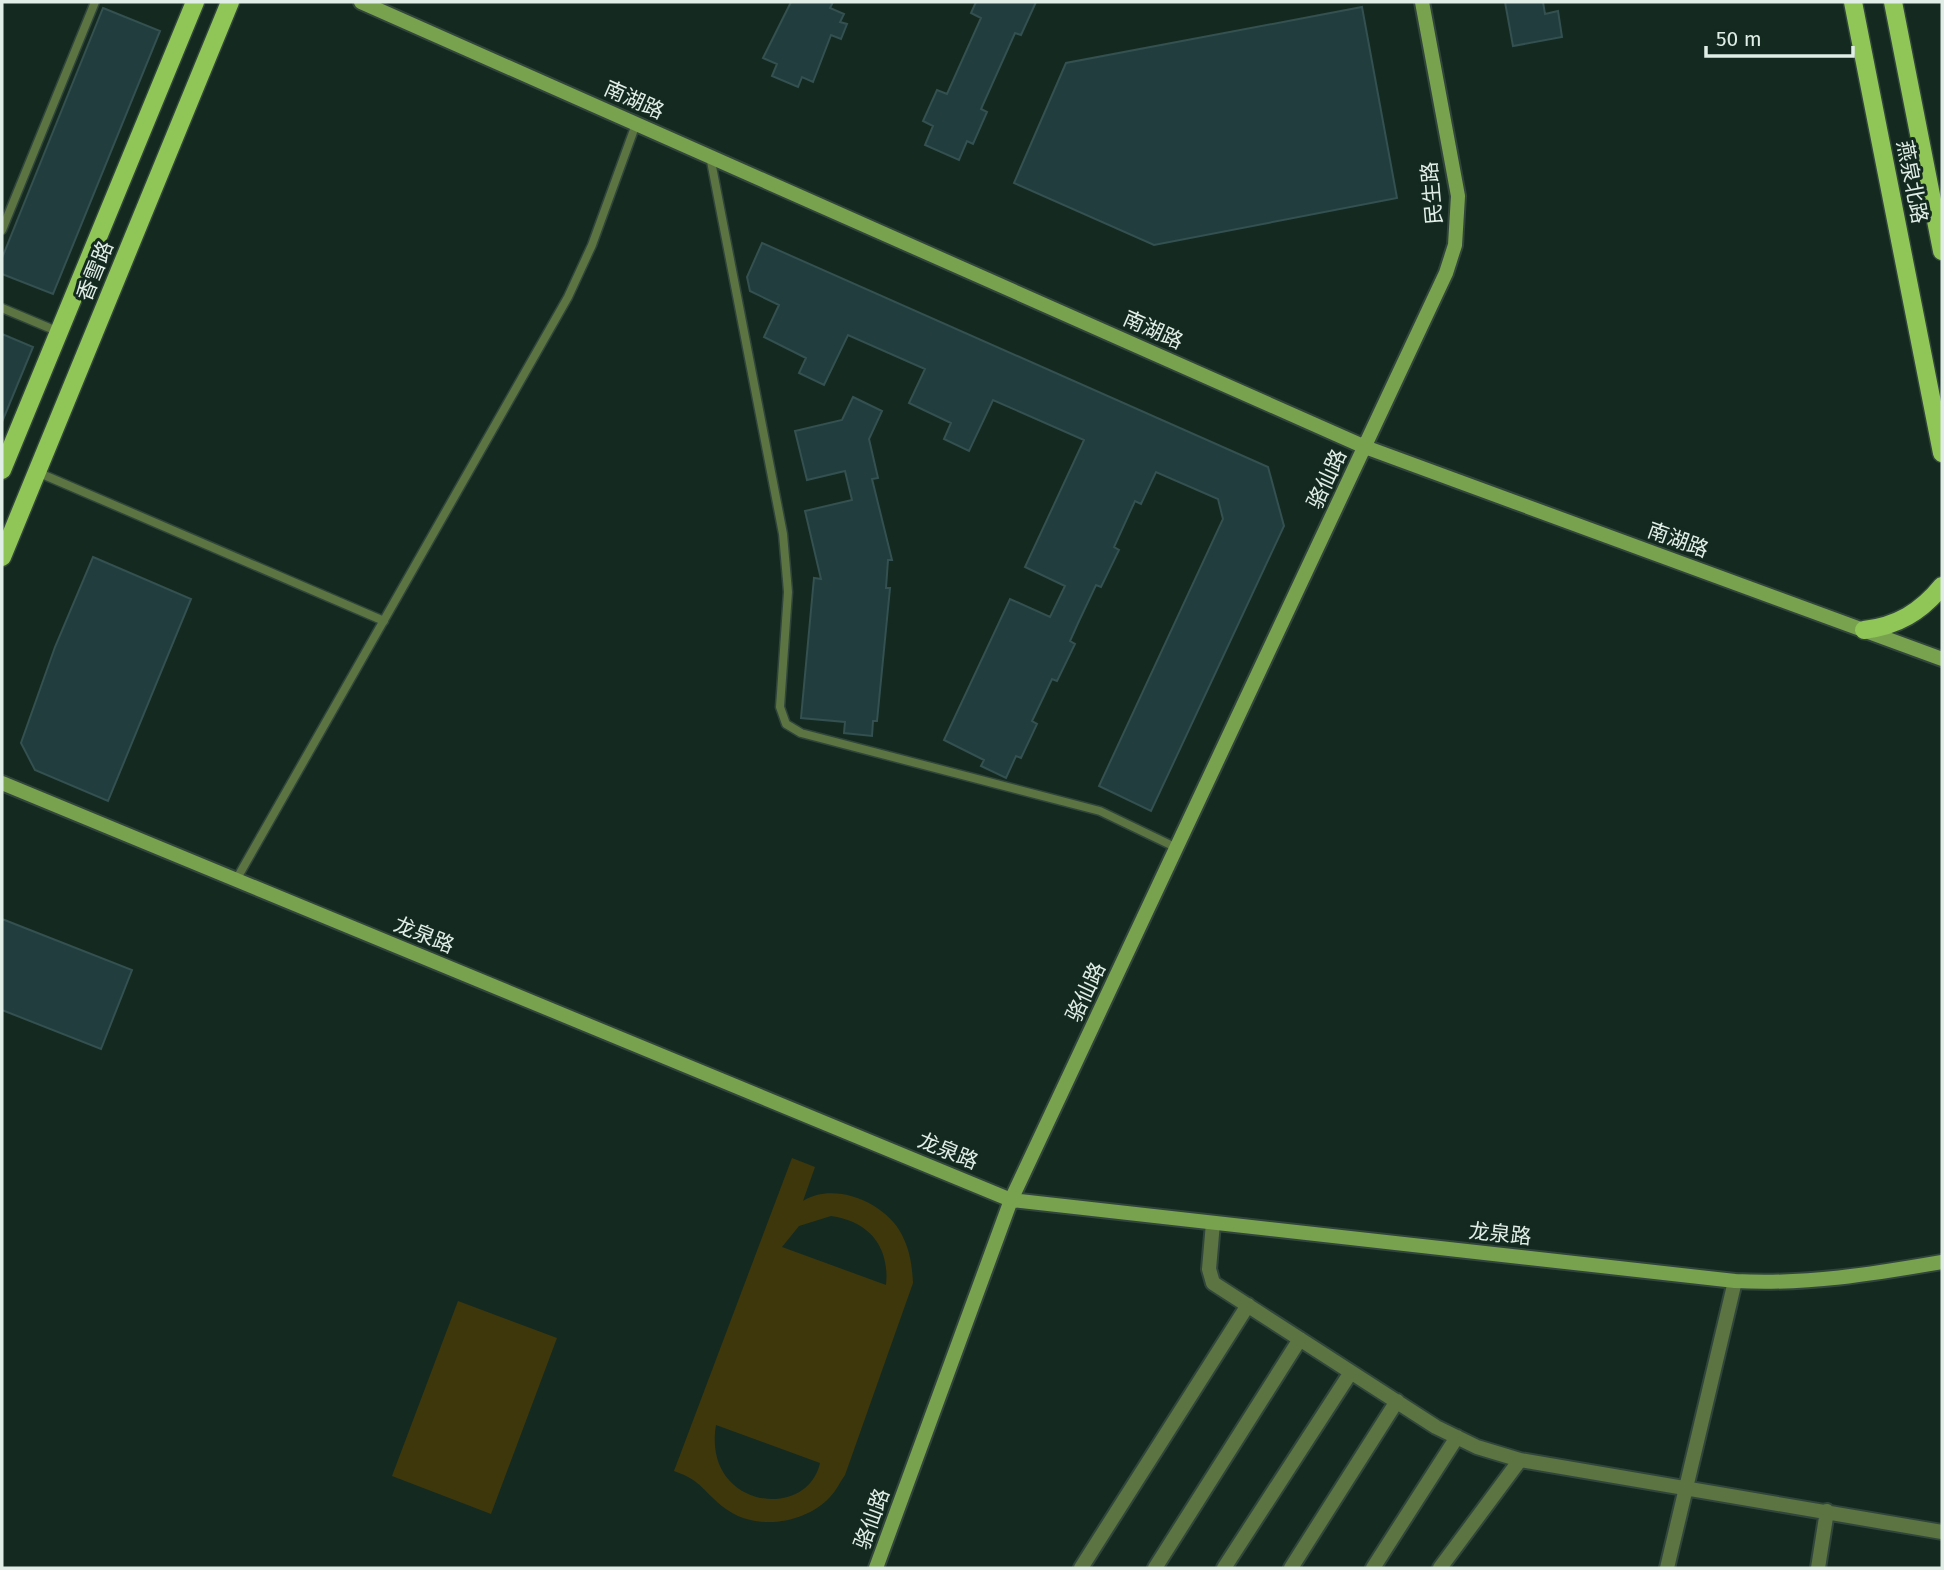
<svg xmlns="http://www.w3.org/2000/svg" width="1944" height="1570" font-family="'Fira Sans','Noto Sans SC',sans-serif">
<rect width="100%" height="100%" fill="#142a20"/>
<path fill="#3e370c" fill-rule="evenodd" d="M792 1158 815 1167 803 1201C835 1181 886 1203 902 1235 910 1251 912 1265 913 1283L845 1475C840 1482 836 1491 830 1497 805 1524 756 1531 726 1509 703 1492 703 1481 674 1471ZM831 1216C869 1221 890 1247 886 1285L782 1247 799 1226ZM716 1425 820 1463C807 1522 702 1508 716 1425Z
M458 1301 557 1338 491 1514 392 1476Z"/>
<path fill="#213d3d" stroke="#345050" stroke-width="2" d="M791 2H833L830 8 844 14 840 22 847 24 841 39 831 35 813 82 802 77 798 87 772 76 777 64 763 58Z
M976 2H1036L1021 35 1015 33 981 109 987 112 973 144 967 141 959 160 925 145 933 126 923 121 937 90 947 94 981 18 971 13Z
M1505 2H1543L1545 14 1558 11 1562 37 1513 46Z
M1362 7 1397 198 1154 245 1014 183 1066 63Z
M103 8 160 31 53 294 2 274V258Z
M762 243 1268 467 1284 526 1151 811 1099 786 1223 519 1218 499 1156 472 1141 504 1135 501 1114 547 1119 550 1101 587 1096 585 1079 621 1070 641 1075 644 1057 681 1052 679 1032 721 1037 724 1021 758 1016 756 1006 778 981 766 984 760 944 740 1010 599 1050 617 1065 586 1025 567 1084 440 993 400 969 451 944 439 951 423 909 403 925 369 848 335 824 385 799 373 806 358 764 337 779 305 750 291 747 277Z
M2 334 33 347 2 422Z
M853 397 882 411 869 439 878 478 872 479 892 560H888L886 588H890L877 721H873L872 736 844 733 845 722 801 718 814 578 821 579 805 511 852 500 845 471 807 480 795 431 842 420Z
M93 557 191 599 108 801 35 770 21 743 55 647Z
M2 919 132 970 101 1049 2 1010Z"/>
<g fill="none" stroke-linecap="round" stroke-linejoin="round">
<defs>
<path id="lane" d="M710 156 783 534 788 592 780 707 786 724 801 733 1100 811 1177 848
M2 230 95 2
M2 308 59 332
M37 472 384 621
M236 880 568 297 592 245 636 124"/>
<path id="street" d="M1213 1223 1209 1269 1213 1283 1436 1427 1477 1447 1520 1460 1942 1532
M1081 1568 1248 1305
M1155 1568 1300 1339
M1224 1568 1351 1372
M1291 1568 1397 1401
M1373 1568 1457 1437
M1440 1568 1520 1460
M1667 1568 1735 1281
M1818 1568 1827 1511"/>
<path id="secondary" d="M361 2 1365 447 1942 659
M2 783 1011 1200 1735 1281C1806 1285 1873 1274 1942 1262
M876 1568 1011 1200 1446 273 1455 245 1458 196 1422 2"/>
<path id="primary" d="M1853 2 1942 453
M1893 2 1942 251
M2 470 195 2
M2 557 230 2
M1864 630C1897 626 1921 612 1942 586"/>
</defs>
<use href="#lane" stroke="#31453c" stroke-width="11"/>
<use href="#street" stroke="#31453c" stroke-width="18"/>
<use href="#secondary" stroke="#31453c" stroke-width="18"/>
<use href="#primary" stroke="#31453c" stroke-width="21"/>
<use href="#lane" stroke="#5b7442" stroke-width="8"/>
<use href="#street" stroke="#5b7442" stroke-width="14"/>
<use href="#secondary" stroke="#79a24f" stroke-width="14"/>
<use href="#primary" stroke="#90c558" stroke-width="18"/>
</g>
<g text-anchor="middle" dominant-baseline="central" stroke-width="6" stroke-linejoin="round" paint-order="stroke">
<g font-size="21" fill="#e0eee7" stroke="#142a20">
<text transform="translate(634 100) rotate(24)">南湖路</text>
<text transform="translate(1912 182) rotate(79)">燕泉北路</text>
<text transform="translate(1432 193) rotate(-95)">民生路</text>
<text transform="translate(95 271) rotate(-68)">香雪路</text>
<text transform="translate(1153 330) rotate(24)">南湖路</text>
<text transform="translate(1327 479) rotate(-65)">骆仙路</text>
<text transform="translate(1678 540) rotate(20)">南湖路</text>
<text transform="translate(424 935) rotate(22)">龙泉路</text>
<text transform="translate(1086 992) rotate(-65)">骆仙路</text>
<text transform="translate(948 1151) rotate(22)">龙泉路</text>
<text transform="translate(1500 1234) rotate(6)">龙泉路</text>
<text transform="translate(872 1519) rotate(-70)">骆仙路</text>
</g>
</g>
<rect width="1944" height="1570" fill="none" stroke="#e0eee7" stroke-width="7"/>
<path d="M1706 46v10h147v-10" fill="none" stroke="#e0eee7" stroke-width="3.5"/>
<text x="1716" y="46" font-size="21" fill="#e0eee7" stroke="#142a20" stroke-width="5" paint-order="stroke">50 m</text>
</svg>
